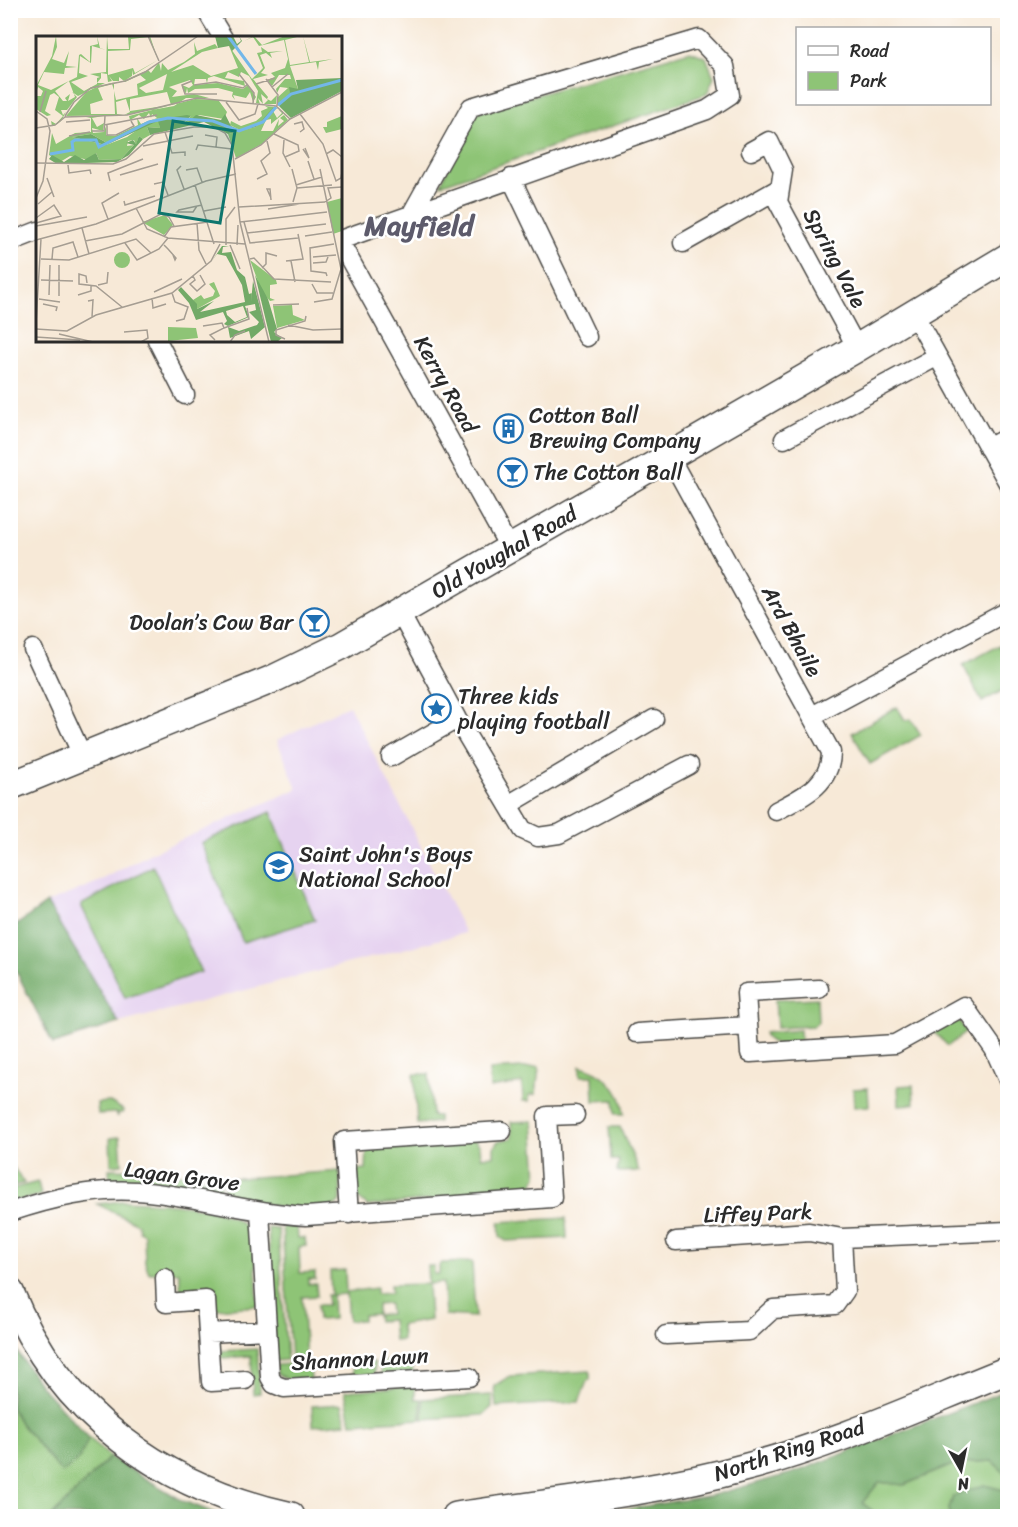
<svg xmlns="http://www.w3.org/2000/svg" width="1018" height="1527" font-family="Sriracha,sans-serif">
<rect width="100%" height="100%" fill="#fff"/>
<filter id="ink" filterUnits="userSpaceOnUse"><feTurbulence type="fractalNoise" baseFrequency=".0167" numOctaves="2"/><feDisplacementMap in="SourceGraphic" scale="12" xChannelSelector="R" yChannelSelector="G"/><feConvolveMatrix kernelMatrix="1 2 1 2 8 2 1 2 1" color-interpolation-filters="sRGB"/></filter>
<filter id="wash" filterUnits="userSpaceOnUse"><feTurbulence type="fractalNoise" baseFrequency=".008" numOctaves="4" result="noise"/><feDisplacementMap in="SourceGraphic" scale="24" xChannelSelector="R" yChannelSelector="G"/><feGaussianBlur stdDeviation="1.35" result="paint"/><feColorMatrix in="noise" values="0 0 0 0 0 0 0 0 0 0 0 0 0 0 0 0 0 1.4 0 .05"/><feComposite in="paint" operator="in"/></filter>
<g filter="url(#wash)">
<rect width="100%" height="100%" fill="#f7e9d7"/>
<path fill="#e6d3f0" d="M349 705 465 933 119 1023 47 903 98 882 151 853 297 789 277 740Z"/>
<path fill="#8ec476" stroke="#5c7850" stroke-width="1.5" d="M690 51 706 57 714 77 707 94 440 185 476 112Z
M1000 645 1007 659V688L982 702 963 665Z
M897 707 905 720 911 719 921 735 870 764 852 733Z
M271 812 315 920 243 942 201 843Z
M153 866 201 972 125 998 81 905Z
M817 998 818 1022 814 1026 777 1028 775 1000Z
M958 1019 966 1032 948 1046 933 1031Z
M800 1030 801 1044C788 1044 768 1048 764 1033Z
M580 1066C602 1070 623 1090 624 1114H615L614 1100 594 1101 593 1076H580Z
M539 1067 536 1094 529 1095V1101H523L522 1083 490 1088 489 1070Z
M414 1074H429L432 1116H438V1122L417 1124Z
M913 1085 914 1104 899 1105 898 1086Z
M868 1088 869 1106 854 1107 853 1089Z
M110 1102 123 1110V1113H118V1117L116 1113 98 1114 97 1103Z
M533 1121 537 1177 528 1191 368 1206 355 1196 353 1170 366 1169 367 1148 475 1140 480 1146 481 1157 494 1156V1147L498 1141 512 1138 511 1122Z
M609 1127H620L639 1171 617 1172 619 1160H611Z
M120 1137 122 1164 111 1165 110 1138Z
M10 1164H11L24 1183 11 1186Z
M109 1169 147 1170 221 1179 219 1195 110 1184Z
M340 1171 341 1197 338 1204C309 1218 254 1201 223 1196L225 1179Z
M38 1182 41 1195 11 1203V1189Z
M122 1201C151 1202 230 1204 247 1229H254L258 1306 215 1309 214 1293 185 1295 181 1292 179 1272 149 1273 145 1262 144 1234 139 1231 138 1224 97 1204Z
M566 1218 567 1238 506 1241 500 1237 499 1222Z
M282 1226 297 1227 298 1238H305L306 1246 299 1247 300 1273 315 1272V1279H308V1284H316L317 1296 302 1297 306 1359 291 1360Z
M268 1228 278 1229 287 1360 275 1361Z
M472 1262 475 1317 445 1315 443 1283 428 1284 430 1320 401 1325 402 1340 394 1341 392 1320 378 1321 377 1315 390 1314 389 1304 377 1305V1314L363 1315V1320L348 1321 346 1294 332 1295 333 1319 318 1320 317 1305H328L327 1295H331L330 1271 345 1270 346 1292 376 1288V1294L391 1293 390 1285 428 1284 427 1266H434V1274H439V1266L442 1263Z
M10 1341C35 1386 72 1423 110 1457L52 1516H11Z
M257 1349 260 1393 253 1394 251 1356 222 1358 219 1355 222 1351Z
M412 1360 413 1374 381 1376 380 1362Z
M374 1362 375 1376 353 1377 352 1364Z
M307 1363 310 1366 311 1380 291 1381 277 1374 276 1365Z
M590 1371V1380L587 1381 579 1402 496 1407 494 1386 510 1376Z
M415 1386V1399H421V1419L351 1423 345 1391Z
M492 1395V1407L483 1415 423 1419V1399Z
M342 1404 346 1423 313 1426 312 1406Z
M992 1461 1007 1475V1491L984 1485 949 1509 951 1516H914L909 1510 876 1513 862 1503 879 1482 904 1485 957 1463Z
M639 1507 636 1516H577Z"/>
<path fill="#72aa67" stroke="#4e6a49" stroke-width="1.5" d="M47 903 119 1023 53 1044 11 961V929Z
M10 1341 39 1384 89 1438 79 1459 62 1473 20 1423 11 1407Z
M1007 1390V1475L992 1461 957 1463 904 1485 879 1482 862 1503 876 1513 909 1510 914 1516H636L639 1507 713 1495 796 1472Z
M110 1457 183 1501 223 1516H52Z
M984 1485 1007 1491V1516H951L949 1509 953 1496Z"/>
</g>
<g filter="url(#ink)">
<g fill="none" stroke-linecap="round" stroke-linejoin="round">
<defs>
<path id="street" d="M206 10 223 38
M751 151 769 141 783 170 778 202 857 348
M511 178 587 337
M340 240 707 110 730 95 725 66 699 39 471 107 412 213
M10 242 38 231
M340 242 510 549
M683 243 780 188
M914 314 1008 483
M157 340 185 395
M784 439 936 357
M988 448 1008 437
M669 456 831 752C831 785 802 797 776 811
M400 613 457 719 523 830 538 837 559 834 689 765
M33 649 83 757
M812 716 1008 611
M391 757 457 719
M508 805 654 719
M819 989 746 993 750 1053 895 1044 964 1006 994 1049 1008 1080
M637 1033 748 1026
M10 1212C52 1198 94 1188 137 1191 194 1195 249 1213 306 1216L552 1198 547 1116 575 1115
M260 1212 270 1377 274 1384 284 1388 469 1377
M349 1214 344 1141 502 1131
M676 1241 809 1232 842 1238
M165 1278 166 1303 206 1300 208 1333
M666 1335 749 1331 773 1309 835 1305 845 1291 842 1238 1008 1231
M245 1380 211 1382 208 1333 267 1330"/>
<path id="secondary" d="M10 786 273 679 341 646 857 348 1008 257
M10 1292C60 1415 164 1488 291 1516
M456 1516C553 1502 653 1493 747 1467 836 1444 922 1404 1008 1370"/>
</defs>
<use href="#street" stroke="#4a4845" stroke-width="21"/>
<use href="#secondary" stroke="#4a4845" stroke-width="30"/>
<use href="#street" stroke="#fff" stroke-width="18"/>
<use href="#secondary" stroke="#fff" stroke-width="27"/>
</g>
</g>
<defs>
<symbol id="building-ring" viewBox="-11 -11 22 22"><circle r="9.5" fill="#fff" stroke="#1f6fb2" stroke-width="1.5"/><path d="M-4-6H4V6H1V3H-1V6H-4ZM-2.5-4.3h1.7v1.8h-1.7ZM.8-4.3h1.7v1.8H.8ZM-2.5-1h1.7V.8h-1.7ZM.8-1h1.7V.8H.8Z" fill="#1f6fb2"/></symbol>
<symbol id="bar-ring" viewBox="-11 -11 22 22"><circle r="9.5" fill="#fff" stroke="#1f6fb2" stroke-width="1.5"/><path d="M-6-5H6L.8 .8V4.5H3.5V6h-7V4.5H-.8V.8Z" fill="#1f6fb2"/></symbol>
<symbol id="sight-ring" viewBox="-11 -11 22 22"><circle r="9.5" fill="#fff" stroke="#1f6fb2" stroke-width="1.5"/><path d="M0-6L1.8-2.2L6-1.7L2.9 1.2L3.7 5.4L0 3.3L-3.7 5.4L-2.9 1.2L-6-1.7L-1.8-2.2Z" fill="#1f6fb2"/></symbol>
<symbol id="school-ring" viewBox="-11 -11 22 22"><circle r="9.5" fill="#fff" stroke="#1f6fb2" stroke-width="1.5"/><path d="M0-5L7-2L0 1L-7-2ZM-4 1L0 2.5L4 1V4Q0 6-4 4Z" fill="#1f6fb2"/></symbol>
</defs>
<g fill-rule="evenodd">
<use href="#building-ring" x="492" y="412" width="33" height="33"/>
<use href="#bar-ring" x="496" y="456" width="33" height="33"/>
<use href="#bar-ring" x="298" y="606" width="33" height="33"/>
<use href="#sight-ring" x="420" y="692" width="33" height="33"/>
<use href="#school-ring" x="262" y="850" width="33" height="33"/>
</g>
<g text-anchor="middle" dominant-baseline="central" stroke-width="5" stroke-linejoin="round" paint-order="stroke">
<g font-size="22" fill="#2b2b2b" stroke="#fff">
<text transform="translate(835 258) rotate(62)">Spring Vale</text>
<text transform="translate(446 384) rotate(61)">Kerry Road</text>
<text transform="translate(504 552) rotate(-30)">Old Youghal Road</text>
<text transform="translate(792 631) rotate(61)">Ard Bhaile</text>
<text transform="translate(182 1176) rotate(7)">Lagan Grove</text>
<text transform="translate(758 1213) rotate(-2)">Liffey Park</text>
<text transform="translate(360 1359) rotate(-3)">Shannon Lawn</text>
<text transform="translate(789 1450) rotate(-18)">North Ring Road</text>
</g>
<g font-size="22" fill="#2b2b2b" stroke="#fff" text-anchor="start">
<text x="529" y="415">Cotton Ball<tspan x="529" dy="25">Brewing Company</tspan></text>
<text x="533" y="472">The Cotton Ball</text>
<text x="293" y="622" text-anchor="end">Doolan’s Cow Bar</text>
<text x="458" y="696">Three kids<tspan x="458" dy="25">playing football</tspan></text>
<text x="299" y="854">Saint John's Boys<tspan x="299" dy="25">National School</tspan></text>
</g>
<g font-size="28" font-weight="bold" fill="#5d5b6b" stroke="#fff">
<text x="419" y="225">Mayfield</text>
</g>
</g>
<g transform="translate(36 36)">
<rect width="306" height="306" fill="#f7e9d7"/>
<path d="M20 0 21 11 16 23 28 27 33 15 30 30 41 31 29 32 28 38 8 36 2 49 15 54 41 41 43 19 45 18 54 26V10L62 8 61 0 64 12 70 14 56 10 55 27 44 20 43 37 52 40 35 46 48 55 61 48V42L64 41 54 38 70 36 71 0 72 13H93L92 0 112 1 95 3 94 14 72 15V39L97 32 99 37 122 24 113 2 114 0 122 24 97 39 96 34V40L88 45 83 41V45H77L73 40 76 45 72 46 71 38 65 37V42L61 47H69L42 60 36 56 41 61 31 74H25L27 79 30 76 25 85 21 88 16 90 15 85 20 88 27 80 19 74 23 61 18 57 14 59 9 75 15 79 11 80 0 73V60H5L7 55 2 51 0 57V50L16 20ZM33 45 39 61 32 65 34 58 29 62 31 65H27L19 55ZM218 0 226 9 249 0H265L249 4 254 29 273 26 267 0 274 26 297 23 283 26 282 34 280 26 254 30 262 53 242 69V61L252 52 244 51 241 57 240 53 249 43H255L254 39H243L236 50 231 44 239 41 235 37 249 32 252 23 248 4 223 10 217 1 208 5ZM158 6 161 15 179 8 182 12 166 16 135 36 157 29 175 40 202 32 193 10 216 43 227 32 221 17 226 16 225 11 232 16 247 15 234 17 236 22 230 17 224 19 229 32 225 37 232 39 217 43 232 61 231 63 235 65 241 59 240 68H228L232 64 225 58 227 68 222 62 224 68 220 67 222 55 213 40 205 36 203 41 192 36 189 42 208 45 209 50 178 40 172 42 171 47 170 43H159L158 49 182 47 207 53 212 49 220 61 217 66 214 56 210 62 197 59 199 64 196 60 197 56 182 52 159 53 152 57 151 52 150 57 148 56 146 50V49L153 52 157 49 154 44 133 51 141 55 136 61 158 58 173 62H150L138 70 88 79 94 76 90 63 80 66 81 78 87 79 30 80 52 54 75 47 84 46 78 47V54L76 48 62 52 67 64 54 68 55 78H79L78 55 80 64 102 59 101 48 110 44 104 39 89 46H85L112 34 115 37 123 26 125 35 126 27 132 34 148 26 159 18ZM131 38 127 54 110 57 103 52ZM131 56 135 69 94 75V63ZM159 63 188 64 183 65 191 76 188 83 163 79 153 86 132 89 127 93V86H149L155 80 119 83 71 107 55 98 36 101 70 109 91 101 113 86 123 85 124 92 111 91 114 99 107 103 103 100 100 109 98 104 92 105 91 110 98 109 85 123 63 124 60 117 53 124 34 120 24 126 13 119 16 97 20 108 39 97 55 96V82L50 81 51 80H67L56 82 61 91 68 87 67 95 56 92 57 97 68 96 70 90V99L79 100 102 89 101 82 105 88 121 82 116 78 115 82 113 77 108 83 103 79 94 84 93 80ZM229 70 239 71 224 86 204 94 194 89 195 85 205 90 220 85 226 80 225 75 232 72ZM240 72 247 76V78L235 88V83L230 84 225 95H237L243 83 242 90 248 85 244 82 248 79 252 84 226 108 200 122 192 98 220 91 237 75 241 82 246 77 241 72 238 74ZM306 80V93L290 97 287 91H291V86ZM306 162V195L297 198 291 166ZM129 179 137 189 128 199 106 186ZM78 224a8 8 0 1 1 16 0a8 8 0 1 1-16 0ZM214 224 240 244 241 248 234 249V262L239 264 234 265 226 256ZM178 246 184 260 161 273 157 264 165 259 168 263 177 260 179 255 173 248ZM256 269 257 279 269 284 241 292 237 270ZM132 291 160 292 162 302 132 305Z" fill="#8ec476" fill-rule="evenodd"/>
<path d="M179 0H197L201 8 205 5 203 0 206 5 196 15 193 10 182 12ZM306 42V55L255 82 242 69 254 57 253 51 262 53 260 44ZM237 72H240L220 91 192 98 168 86 114 99 111 91 124 92 122 85 70 109 36 101 55 98 71 107 112 85 151 79 155 80 148 86 151 87 160 79 185 84 189 78 195 90 204 94 224 86ZM103 100 107 103 93 119 81 126 21 128 13 123 16 119 28 126 39 119 48 124 60 117 63 124 85 123 98 109 90 107 97 104 100 108ZM186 210H193L187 211 186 217 195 216 201 234 209 241 213 258 216 257 215 266 217 245 229 291 215 303 213 295 194 302 192 291 203 295 221 289 223 286 213 276 220 274 219 268 209 270 213 281 192 290 188 288 191 285 187 276 160 284 153 267 142 254 145 251 161 268V273L178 265 164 276 209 266 206 249 190 220 181 218 176 225ZM207 270 211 281 199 286 191 279 190 275ZM219 239 232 263 241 293 238 296 246 302 241 306H235Z" fill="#72aa67" fill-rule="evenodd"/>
<path fill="none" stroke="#73b7e9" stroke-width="3" d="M192 0 220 38M242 69 255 58 306 44M14 118 37 114 36 106 39 104H60L63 111 113 86 132 82 177 85 203 95 227 86 240 71"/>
<path fill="none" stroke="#a59d92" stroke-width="1.5" d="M112 0 123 25M203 38 218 57 217 68M230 43 242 59 241 70M156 45 146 49 149 58H181M220 48 239 42M158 49 180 46 207 52 212 48M236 51 252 38M190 66 203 84 219 78 222 68M0 75 11 83 14 95 7 145 0 162M4 76 10 55M264 78 287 108 300 145 305 142 306 136M29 80 38 66 55 52 89 45 109 36 162 0M30 86 54 84M258 88 266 86 268 93 264 96M68 89 121 79M71 89V99H80L98 90 95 85M0 92 19 89 29 81 91 79 161 62 240 70 254 83M56 95H68L69 80M129 96 136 117 149 116V120M238 98 262 109 263 115 249 121M169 99 181 101 180 111M33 100 54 96M248 104 247 117 254 131M107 110 157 100M267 113 273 122 269 112M160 114 162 109 196 113M290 118 297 114 306 121M199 123 225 109 254 83 306 56M272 125 278 143M0 127 77 128 90 123 118 98 158 91H178L189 97 196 109 204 186 233 306M32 129 33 137 54 134 55 138M145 130 141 134 148 153M256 133 261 152 257 166M150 134 161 132 166 146M84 139 122 128M11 142 18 161M221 143 231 138 225 125 234 117 231 105M74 145 72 137 107 123M118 148 127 146 132 159M159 149 178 208M260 149 286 141M261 152 296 149M235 162 231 153H234L235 164M88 165 89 169 119 160M289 166 295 162 292 152 306 151M2 168 16 156M161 170 157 176H141L143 174 166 169M203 171 289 166M100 172 111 193 132 202 209 208M232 173 263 168M168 175 190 171M0 182 18 169 25 180 0 187M72 183 66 167 83 157M204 186 291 176M208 186 214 207 262 202M161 187 163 214 170 228M0 190 51 181M46 192 53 218M211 197 290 188M269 200 296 196M128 201 135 191 172 186M0 204 60 188 170 145 200 138M49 205 86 198 125 178 133 181 138 190M89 207 101 224 123 213 132 202M128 209 132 213 140 222 139 224 137 219M190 209V183L199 171M194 209 204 233M201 209 202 189M277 221 300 219M5 223 33 224 100 203 115 217M16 223 17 212 37 206 42 221M214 223 218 222 238 243 295 246M250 225 267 223 262 198M255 225 259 246M277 227 290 226 292 221M226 232 230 228V217L241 220M157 240 159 244 154 248 161 255 169 248 164 239M291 240 290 237 275 235 274 212 298 208M5 244 37 245M51 247 50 240 43 238V248L60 250 86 271M276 248 281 257H297M62 249 71 247 72 236M118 256 146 243M136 257 139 266 152 271 148 283 140 285M13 259 14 229M42 259 55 255V250M23 260V229M116 262 117 272 130 268M3 263 24 266M52 265 57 264 56 281M278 266 296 263 305 233 284 133M7 268 21 271 20 275M237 269 263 268M0 287 5 203M252 289 277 294 306 293M167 290 186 287 188 292 174 299 179 304M188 292 213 283 211 272M0 293 31 295 60 279 136 257 175 225 184 208M88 296 111 294 112 302 105 306M23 298 57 306M0 301 44 304M249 303 240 299V294L269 285 270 280M170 306H193M194 306 199 299 209 295"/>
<path fill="#0f766e" fill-opacity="0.15" stroke="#0f766e" stroke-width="3" d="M137 85 199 95 184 187 123 177Z"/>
<rect width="306" height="306" fill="none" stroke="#2b2b2b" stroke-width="3"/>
</g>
<rect width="1018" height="1527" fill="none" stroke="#fff" stroke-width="36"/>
<rect x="796" y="27" width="195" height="78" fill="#ffffff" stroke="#aaaaaa" stroke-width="1.5"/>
<rect x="808" y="46" width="30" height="9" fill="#ffffff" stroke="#aaaaaa" stroke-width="1.5"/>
<text x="850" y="57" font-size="18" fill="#2b2b2b">Road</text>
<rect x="808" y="72" width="30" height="18" fill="#8ec476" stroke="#aaaaaa" stroke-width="1.5"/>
<text x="850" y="87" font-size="18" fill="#2b2b2b">Park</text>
<g transform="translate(961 1470) rotate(171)" stroke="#ffffff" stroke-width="4.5" paint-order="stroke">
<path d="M0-4.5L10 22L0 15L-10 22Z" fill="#2b2b2b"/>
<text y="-9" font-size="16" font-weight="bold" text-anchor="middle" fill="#2b2b2b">N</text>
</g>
</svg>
